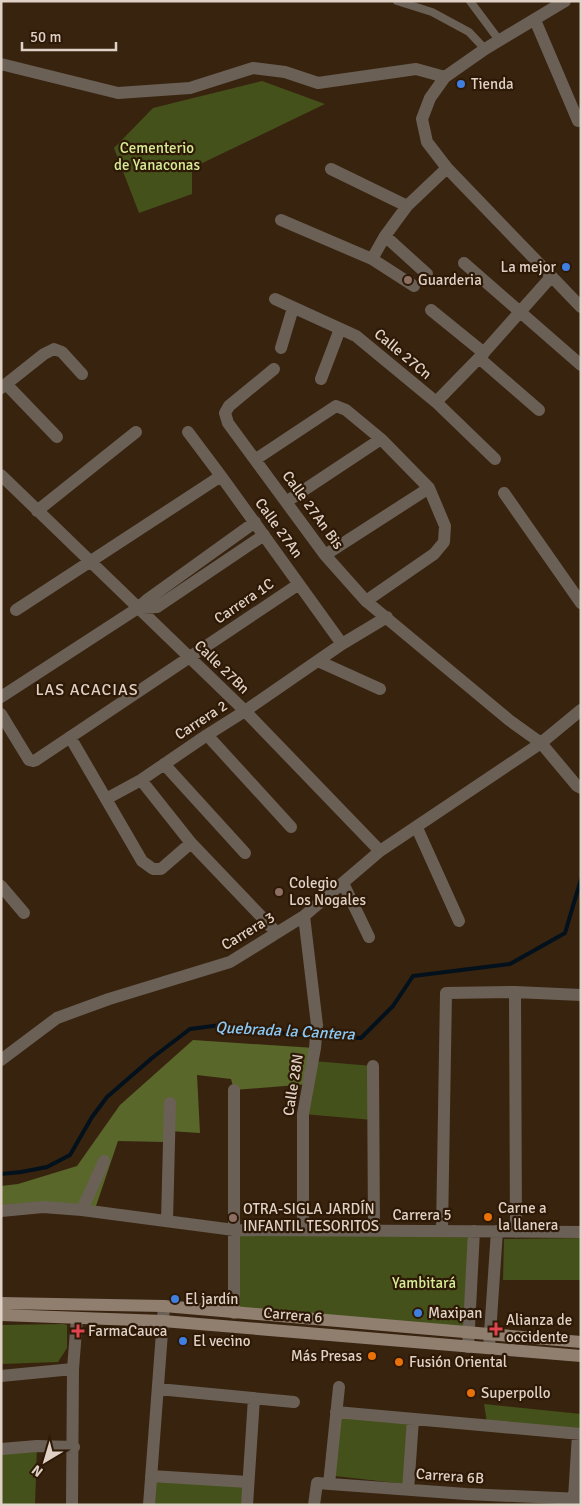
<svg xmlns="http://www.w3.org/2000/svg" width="582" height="1506" font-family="Signika,sans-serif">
<rect width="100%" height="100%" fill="#38230f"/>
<path fill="#45511a" d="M262 81 325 104 192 168V194L139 213 114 148 153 108Z
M313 1061 373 1066V1120L303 1114Z
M234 1230 473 1237 468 1333 234 1313Z
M581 1238V1280H503L504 1239Z
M64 1324 67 1325V1348L58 1362 1 1364V1325Z
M484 1404 581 1414V1437L488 1429Z
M339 1412 418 1422 414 1485 335 1476Z
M37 1446 35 1505H1V1449Z
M151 1476 248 1482 247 1505H149Z"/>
<path fill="#59672b" d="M193 1040 315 1048 309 1084 234 1090 231 1079 197 1075 200 1133 169 1131 165 1142 118 1141 95 1209 1 1212V1186L18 1184 77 1166 120 1105Z"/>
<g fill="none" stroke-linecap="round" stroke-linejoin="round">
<path stroke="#02111c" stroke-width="4" d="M1 1174 21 1172 47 1167 70 1155 92 1117 107 1097 152 1058 190 1029 221 1025 264 1032 361 1038 393 1006 413 976 510 964 565 933 581 879"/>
<path stroke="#6a6056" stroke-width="8" d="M397 1 432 12 469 32 485 49
M470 1 499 40"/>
<path stroke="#6a6056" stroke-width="12" d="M565 1 485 49 445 77 430 98 422 119 427 142 447 168 581 307
M535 20 578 121
M1 64 118 93 190 88 253 68 285 72 318 83 416 69 445 77
M331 169 407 206
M281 220 372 259 414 286
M385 236 427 274
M372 259 385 236 407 206 447 168
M464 263 581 365
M275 299 356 336 436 402 495 459
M431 310 484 353
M281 348 293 308
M479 358 539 410
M274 369 229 406 225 413 228 423 325 555 366 601 509 720 541 743 577 786 581 788
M321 379 340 329
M7 385 57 437
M1 388 44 354 54 349 62 352 82 374
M436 402 479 358 551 277
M188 432 221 476 342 644
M256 459 336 406 346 410 381 439 429 488 445 526 444 542 434 554 366 601
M1 475 245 711 380 851
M504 493 581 603
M286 502 381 439
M37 511 136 432
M325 555 429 488
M138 608 157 607 264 535
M16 610 221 476
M318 661 380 689
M1 697 138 608 148 599 255 522
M1 714 29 760 33 761 36 760 299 584
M207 735 291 827
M70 737 142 861 153 869H161L191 843
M164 764 245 853
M141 780 191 843 277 933
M106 799 141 780 207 735 245 711 342 644 387 617
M417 828 459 921
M343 883 369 937
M1 886 24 913
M515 992 516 1232
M1 1060 57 1018 109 999 230 962 304 916 380 851 541 743 581 710
M373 1066 374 1231
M234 1090V1313
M82 1210 104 1161
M1 1211 43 1207 82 1210 234 1230 581 1232
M167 1221 170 1103
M303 1230V1114L315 1048 317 1025 304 916
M442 1231 446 993 515 992 581 995
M468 1347 474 1231
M489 1348 497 1231
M1 1376 73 1369
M158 1389 294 1402
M336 1412 581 1434
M1 1449 37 1446 74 1447
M151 1476 248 1482
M329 1484 339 1387
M408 1490 413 1419
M574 1498 578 1434
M72 1505 73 1369 77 1318
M149 1505 164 1306
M247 1505 254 1398
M314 1505 317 1483 466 1494 581 1499"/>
<path stroke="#907e6f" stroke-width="12" d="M1 1303 164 1306 581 1342
M1 1315 163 1321 581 1356"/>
</g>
<g fill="#3f7fe0" stroke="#2e1906" stroke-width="2">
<circle cx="461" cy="84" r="5"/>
<circle cx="566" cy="267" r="5"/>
<circle cx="175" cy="1299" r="5"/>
<circle cx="418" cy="1313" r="5"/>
<circle cx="183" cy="1341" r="5"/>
</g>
<g fill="#8d6e63" stroke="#2e1906" stroke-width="2">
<circle cx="408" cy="280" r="5"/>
<circle cx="279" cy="892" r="5"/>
<circle cx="233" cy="1218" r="5"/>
</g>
<g fill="#e8710a" stroke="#2e1906" stroke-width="2">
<circle cx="488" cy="1217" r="5"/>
<circle cx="372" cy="1356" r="5"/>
<circle cx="399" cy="1362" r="5"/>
<circle cx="471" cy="1393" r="5"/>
</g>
<g fill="#e0444e" stroke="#2e1906" stroke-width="2">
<path d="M493.5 1321.5h5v5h5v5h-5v5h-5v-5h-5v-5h5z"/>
<path d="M75.5 1323.5h5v5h5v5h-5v5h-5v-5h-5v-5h5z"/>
</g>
<g text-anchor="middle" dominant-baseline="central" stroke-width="4.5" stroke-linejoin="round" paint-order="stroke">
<g font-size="15" fill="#dfd1c5" stroke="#2e1906" text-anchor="start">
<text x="471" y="84">Tienda</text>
<text x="556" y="267" text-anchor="end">La mejor</text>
<text x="418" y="280">Guarderia</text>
<text x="289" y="883">Colegio<tspan x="289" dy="17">Los Nogales</tspan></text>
<text x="498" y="1208">Carne a<tspan x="498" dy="17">la llanera</tspan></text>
<text x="243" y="1209">OTRA-SIGLA JARDÍN<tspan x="243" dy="17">INFANTIL TESORITOS</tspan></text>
<text x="185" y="1299">El jardín</text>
<text x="428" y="1313">Maxipan</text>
<text x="506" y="1320">Alianza de<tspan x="506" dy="17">occidente</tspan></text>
<text x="88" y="1331">FarmaCauca</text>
<text x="193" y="1341">El vecino</text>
<text x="362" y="1356" text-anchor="end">Más Presas</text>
<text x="409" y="1362">Fusión Oriental</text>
<text x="481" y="1393">Superpollo</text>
</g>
<g font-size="15" fill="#d5ed94" stroke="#2e1906">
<text x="157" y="148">Cementerio<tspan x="157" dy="17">de Yanaconas</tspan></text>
<text x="424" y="1283">Yambitará</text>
</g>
<g font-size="15" fill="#dfd1c5" stroke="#2e1906">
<text transform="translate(403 354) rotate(40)">Calle 27Cn</text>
<text transform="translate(313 510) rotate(54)">Calle 27An Bis</text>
<text transform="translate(279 528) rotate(54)">Calle 27An</text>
<text transform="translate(244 601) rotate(-34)">Carrera 1C</text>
<text transform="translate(222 667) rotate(44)">Calle 27Bn</text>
<text transform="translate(201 720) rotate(-33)">Carrera 2</text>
<text transform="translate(248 931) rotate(-31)">Carrera 3</text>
<text transform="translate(293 1085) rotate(-81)">Calle 28N</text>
<text x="422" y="1215">Carrera 5</text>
<text transform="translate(293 1315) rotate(5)">Carrera 6</text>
<text transform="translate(450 1476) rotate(4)">Carrera 6B</text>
</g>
<g font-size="16" letter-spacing="1" fill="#dfd1c5" stroke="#2e1906">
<text x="87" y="690">LAS ACACIAS</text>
</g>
<g font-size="16" font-style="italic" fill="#89caf8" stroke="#2e1906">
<text transform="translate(285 1031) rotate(3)">Quebrada la Cantera</text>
</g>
</g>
<rect width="582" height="1506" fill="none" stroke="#dfd1c5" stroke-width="5"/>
<g transform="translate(45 1461) rotate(218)" stroke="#2e1906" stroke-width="4" paint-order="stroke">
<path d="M0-4L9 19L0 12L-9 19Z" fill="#dfd1c5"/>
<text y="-8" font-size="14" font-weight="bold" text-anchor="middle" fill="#dfd1c5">N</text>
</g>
<path d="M22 42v8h94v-8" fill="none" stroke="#dfd1c5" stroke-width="2.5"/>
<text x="30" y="42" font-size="15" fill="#dfd1c5" stroke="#2e1906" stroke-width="4" paint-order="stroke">50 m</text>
</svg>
